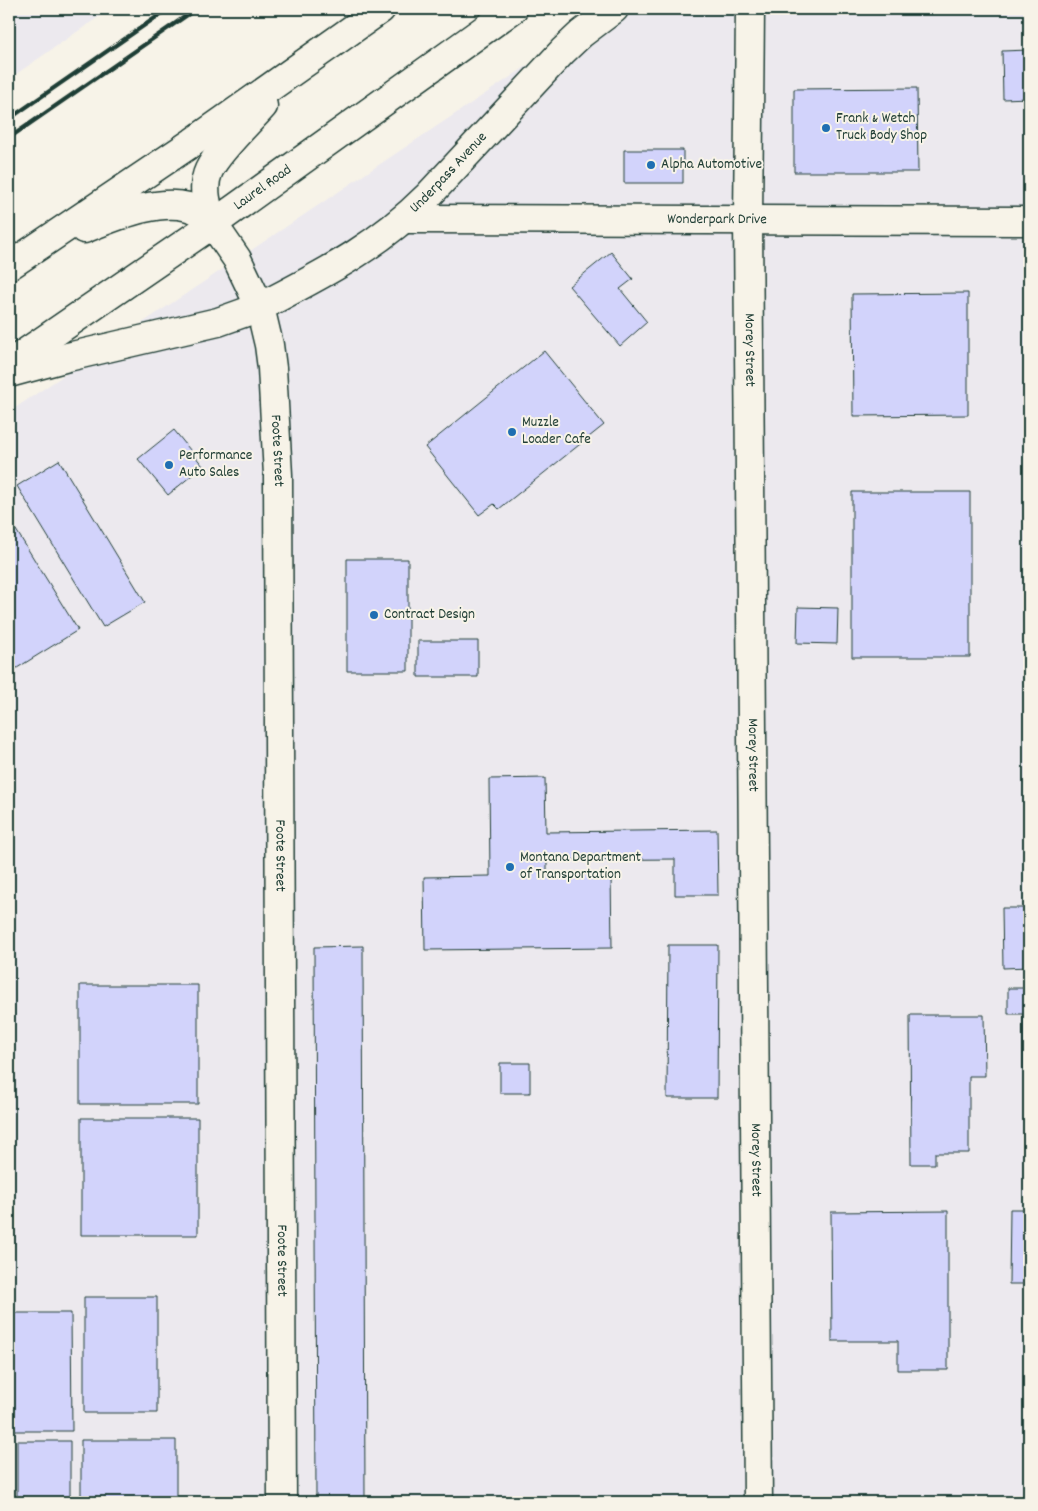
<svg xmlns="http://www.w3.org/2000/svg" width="1038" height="1511" font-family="Dekko,sans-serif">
<rect width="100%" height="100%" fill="#f7f3e8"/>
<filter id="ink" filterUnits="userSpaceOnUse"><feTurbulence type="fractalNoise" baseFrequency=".02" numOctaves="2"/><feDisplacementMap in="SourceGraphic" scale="10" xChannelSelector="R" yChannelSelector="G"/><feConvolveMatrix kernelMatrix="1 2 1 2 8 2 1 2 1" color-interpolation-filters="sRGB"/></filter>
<g filter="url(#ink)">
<path fill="#ece9ee" d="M9 9H110L9 79Z
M612 9H1029V1502H9V412Z"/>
<path fill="#d2d3fb" stroke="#1f3d34" d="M1029 50V98L1003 99 1002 51Z
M917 88 918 172H794V89Z
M624 150H683V183H624Z
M611 252 633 279 620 289 647 322 620 346 569 286Z
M968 293V415L853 416 852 294Z
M544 351 604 425 499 509 494 504 479 515 425 447Z
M174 430 203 466 168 495 138 459Z
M59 460 145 602 103 627 17 486Z
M852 492H970V657H852Z
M16 530 78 630 9 673V534Z
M347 559H408V671H347Z
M798 607 838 608 837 644 797 643Z
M418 641H478V677H418Z
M545 778 546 832 717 830 718 895H675V859L547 860V874H611L612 948 425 950 424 877 490 876 489 779Z
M1002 908H1029V967L1003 968Z
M668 945H718L717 1098H667Z
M363 946 365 1502H316L314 947Z
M80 985H198V1104H80Z
M1008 988H1029V1070H1023V1014H1008Z
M910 1015H984L985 1076H969V1153H935V1164H911Z
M500 1063H530V1093H500Z
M81 1118H198V1235H81Z
M1010 1209H1029V1284H1009Z
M948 1211V1370H898V1341H832L831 1212Z
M84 1297H157V1413H84Z
M9 1313H71L72 1431H9Z
M1025 1371H1029V1395H1025Z
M81 1440H176V1502H81Z
M17 1441H70V1502H17Z"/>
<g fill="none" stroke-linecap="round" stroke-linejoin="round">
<defs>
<g id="street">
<path id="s1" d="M750 9 748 220 758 1502"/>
<path id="s2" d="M405 219 1029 221"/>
<path id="s3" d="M260 307 269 345 272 368 278 475 282 1502"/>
</g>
<g id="secondary">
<path id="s4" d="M213 224 237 259 260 307C323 274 376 248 427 197L563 51 581 34 614 9"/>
</g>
<g id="primary">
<path d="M213 224C207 207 201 187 209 170 218 151 248 123 263 106"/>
<path d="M84 229C115 216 171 192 202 213 206 216 210 220 213 224"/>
<path d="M9 266 193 142 381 9"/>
<path id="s5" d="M9 364 213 224 513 9"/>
<path d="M9 373 68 357 218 322 260 307"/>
</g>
</defs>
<use href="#street" stroke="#1f3d34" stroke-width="31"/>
<use href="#secondary" stroke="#1f3d34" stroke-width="31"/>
<use href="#primary" stroke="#1f3d34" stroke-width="31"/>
<use href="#street" stroke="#f7f3e8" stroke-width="28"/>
<use href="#secondary" stroke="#f7f3e8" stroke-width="28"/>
<use href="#primary" stroke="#f7f3e8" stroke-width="28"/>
<path stroke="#1f3d34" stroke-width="4" d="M9 119 168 9
M9 138 196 9"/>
</g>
</g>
<g fill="#1f6fb2" stroke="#f7f3e8" stroke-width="2">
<circle cx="826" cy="128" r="5"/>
<circle cx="651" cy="165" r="5"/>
<circle cx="512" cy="432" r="5"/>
<circle cx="169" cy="465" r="5"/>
<circle cx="374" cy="615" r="5"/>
<circle cx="510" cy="867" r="5"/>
</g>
<g text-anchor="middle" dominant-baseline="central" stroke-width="4" stroke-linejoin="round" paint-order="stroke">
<g font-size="15" fill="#1f3d34" stroke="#f7f3e8" text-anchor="start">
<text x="836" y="119">Frank &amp; Wetch<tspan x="836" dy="17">Truck Body Shop</tspan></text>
<text x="661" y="165">Alpha Automotive</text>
<text x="522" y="423">Muzzle<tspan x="522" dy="17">Loader Cafe</tspan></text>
<text x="179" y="456">Performance<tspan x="179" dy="17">Auto Sales</tspan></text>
<text x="384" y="615">Contract Design</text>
<text x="520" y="858">Montana Department<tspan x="520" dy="17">of Transportation</tspan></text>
</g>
<g font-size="15" fill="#1f3d34" stroke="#f7f3e8">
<text stroke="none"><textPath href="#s4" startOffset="329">Underpass Avenue</textPath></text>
<text stroke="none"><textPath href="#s5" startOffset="309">Laurel Road</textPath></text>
<text stroke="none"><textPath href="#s2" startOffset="312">Wonderpark Drive</textPath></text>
<text stroke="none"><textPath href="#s1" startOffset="341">Morey Street</textPath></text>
<text stroke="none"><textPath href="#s3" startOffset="145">Foote Street</textPath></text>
<text stroke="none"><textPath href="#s1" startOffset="746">Morey Street</textPath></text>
<text stroke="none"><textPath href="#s3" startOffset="550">Foote Street</textPath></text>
<text stroke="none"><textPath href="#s1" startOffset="1151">Morey Street</textPath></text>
<text stroke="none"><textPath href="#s3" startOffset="955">Foote Street</textPath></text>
</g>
</g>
<rect width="1038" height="1511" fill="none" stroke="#f7f3e8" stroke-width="30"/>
<rect x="15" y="15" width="1008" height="1481" fill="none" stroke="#1f3d34" stroke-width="2" filter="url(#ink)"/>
</svg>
